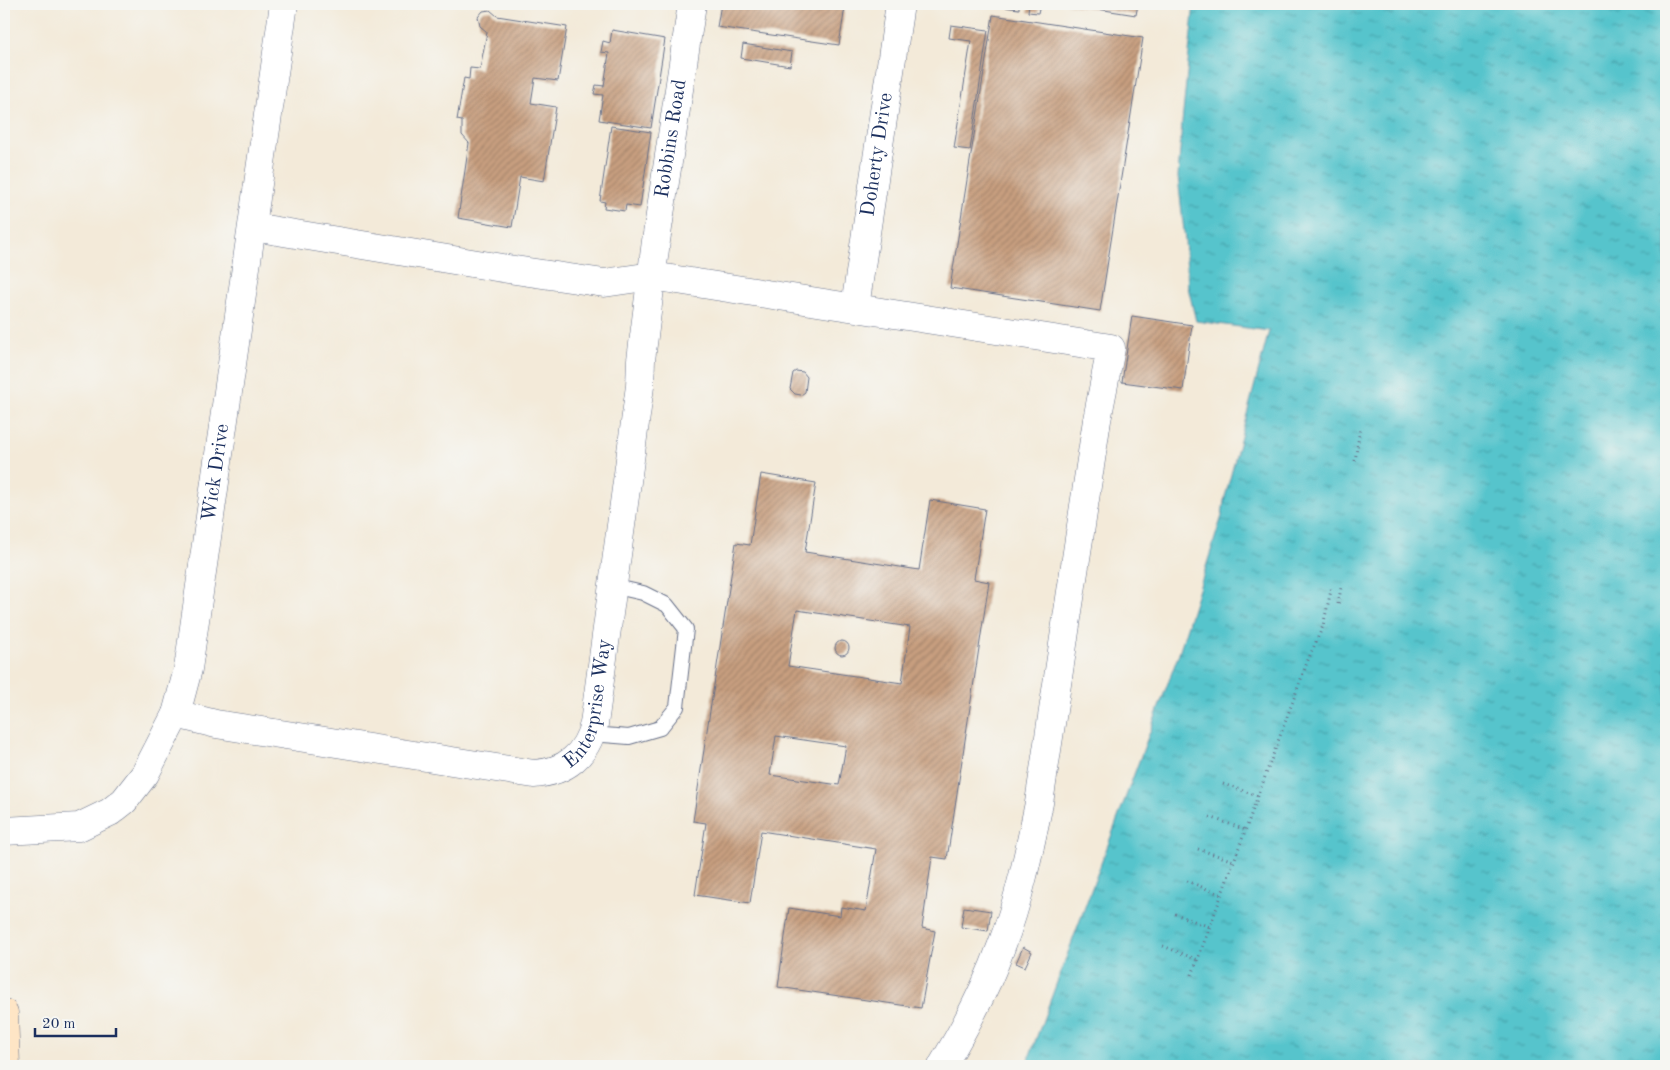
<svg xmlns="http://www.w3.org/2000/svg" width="1670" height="1070" font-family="'Old Standard TT',serif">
<defs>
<pattern id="water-ripples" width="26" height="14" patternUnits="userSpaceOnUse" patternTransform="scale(1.25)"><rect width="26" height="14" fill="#56c4cc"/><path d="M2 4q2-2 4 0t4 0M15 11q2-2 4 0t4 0" fill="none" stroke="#46a0a9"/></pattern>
<pattern id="building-hatch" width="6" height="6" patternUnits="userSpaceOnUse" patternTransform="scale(1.25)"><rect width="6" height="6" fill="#c89f7f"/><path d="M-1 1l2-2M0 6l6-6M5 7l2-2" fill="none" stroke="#a2826b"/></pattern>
</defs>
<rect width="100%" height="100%" fill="#f6f6f2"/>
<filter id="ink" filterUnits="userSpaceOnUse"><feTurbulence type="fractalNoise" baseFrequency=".02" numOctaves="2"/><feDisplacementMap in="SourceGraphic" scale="10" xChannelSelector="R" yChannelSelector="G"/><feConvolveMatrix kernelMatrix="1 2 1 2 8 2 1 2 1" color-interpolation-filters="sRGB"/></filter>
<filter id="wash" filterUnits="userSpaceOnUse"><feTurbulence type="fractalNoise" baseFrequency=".0096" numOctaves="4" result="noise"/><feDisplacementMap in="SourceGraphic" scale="20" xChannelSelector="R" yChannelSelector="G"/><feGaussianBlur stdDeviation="1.12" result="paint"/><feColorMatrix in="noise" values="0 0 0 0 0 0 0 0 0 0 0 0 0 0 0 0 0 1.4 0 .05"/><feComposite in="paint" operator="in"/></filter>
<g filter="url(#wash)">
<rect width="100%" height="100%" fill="#f3ead9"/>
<path fill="url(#water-ripples)" stroke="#387a95" d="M1194 4H1666V1066H1026L1178 656 1222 516 1224 501 1269 331 1196 321 1188 287 1185 240 1178 177 1182 123Z"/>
<g id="blocks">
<path fill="url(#building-hatch)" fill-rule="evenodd" d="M721 4H826L845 7 839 45 717 27Z
M996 4H1019V9L996 6Z
M1029 4H1040L1038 13 1028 12Z
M1066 4H1138L1136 15Z
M490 10 497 16 567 27 558 81 535 78 531 103 556 107 544 181 520 177 512 227 458 218 469 143 462 135V121L457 120 464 78 469 79 470 68 480 69 487 32 480 26 478 17 483 11Z
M993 15 1143 38 1100 311 950 288Z
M951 25 988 30 970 150 954 148 971 41 949 38Z
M612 30 665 39 651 128 599 120 603 95 594 94 596 85 604 86 609 53 601 52 603 41 610 43Z
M743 44 792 52 790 66 741 58Z
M611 126 651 132 640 207 626 205 625 211 604 208 605 202 600 201Z
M1132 316 1192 325 1183 390 1122 382Z
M796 371 803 372 807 377 805 392 801 395 795 394 790 389 793 373Z
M761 474 816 483 805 552 919 570 930 500 985 509 974 579 989 582 947 859 932 857 922 928 935 931 921 1008 778 987 789 908 840 916 841 907 866 911 876 849 761 831 750 903 695 895 706 823 693 821 736 543 750 545ZM797 610 910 627 902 683 788 666ZM776 736 846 746 839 785 770 775Z
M835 648a7 7 0 1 1 14 0a7 7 0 1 1-14 0Z
M964 907 991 911 988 931 961 927Z
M1023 947 1032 952 1025 967 1016 963Z"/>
</g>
</g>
<g filter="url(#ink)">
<use href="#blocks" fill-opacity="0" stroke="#677089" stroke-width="1"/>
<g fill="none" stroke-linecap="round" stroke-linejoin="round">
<defs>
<path id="lane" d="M591 734 629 737 660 728 677 707 686 629 667 605 643 593 612 586"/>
<g id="street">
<path d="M253 227 508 269 604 283 652 276 1111 348 1097 420 1039 803C1029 852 1019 901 1001 947 986 989 965 1028 942 1066"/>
<path id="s1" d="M855 307 900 4"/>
<path id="s2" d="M176 714 216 724 534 774C566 772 586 755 594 724L640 386 641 360 656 241 692 4"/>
<path id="s3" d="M4 831 79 827 110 812 124 801 145 774 176 714 188 669 284 4"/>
</g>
<path id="secondary" d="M4 1013 6 1066"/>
</defs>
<use href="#lane" stroke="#677089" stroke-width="16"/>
<use href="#street" stroke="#677089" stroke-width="29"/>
<use href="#secondary" stroke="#677089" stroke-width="29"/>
<path stroke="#677089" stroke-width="3" stroke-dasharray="1 4" stroke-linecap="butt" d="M1355 461 1360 429
M1338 604 1341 588
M1223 784 1258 796
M1210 817 1246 830
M1198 849 1234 861
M1187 881 1222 895
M1175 914 1210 927
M1163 946 1198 960
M1192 975 1308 660 1323 626 1332 586"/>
<use href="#lane" stroke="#fff" stroke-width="14"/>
<use href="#street" stroke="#fff" stroke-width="28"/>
<use href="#secondary" stroke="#fee5c5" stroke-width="28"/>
</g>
</g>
<g text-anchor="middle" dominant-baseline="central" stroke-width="4" stroke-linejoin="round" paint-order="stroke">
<g font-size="20" fill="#1b2f5e" stroke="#f6f6f2">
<text stroke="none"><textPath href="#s2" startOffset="1038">Robbins Road</textPath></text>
<text stroke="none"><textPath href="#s1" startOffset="154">Doherty Drive</textPath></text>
<text stroke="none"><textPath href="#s3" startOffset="474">Wick Drive</textPath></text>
<text stroke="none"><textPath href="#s2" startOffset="465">Enterprise Way</textPath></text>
</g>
</g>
<rect width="1670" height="1070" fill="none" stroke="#f6f6f2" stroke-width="20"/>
<path d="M35 1028v8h81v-8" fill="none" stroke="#1b2f5e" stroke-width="2.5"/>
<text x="42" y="1028" font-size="15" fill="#1b2f5e" stroke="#f6f6f2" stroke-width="4" paint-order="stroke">20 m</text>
</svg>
